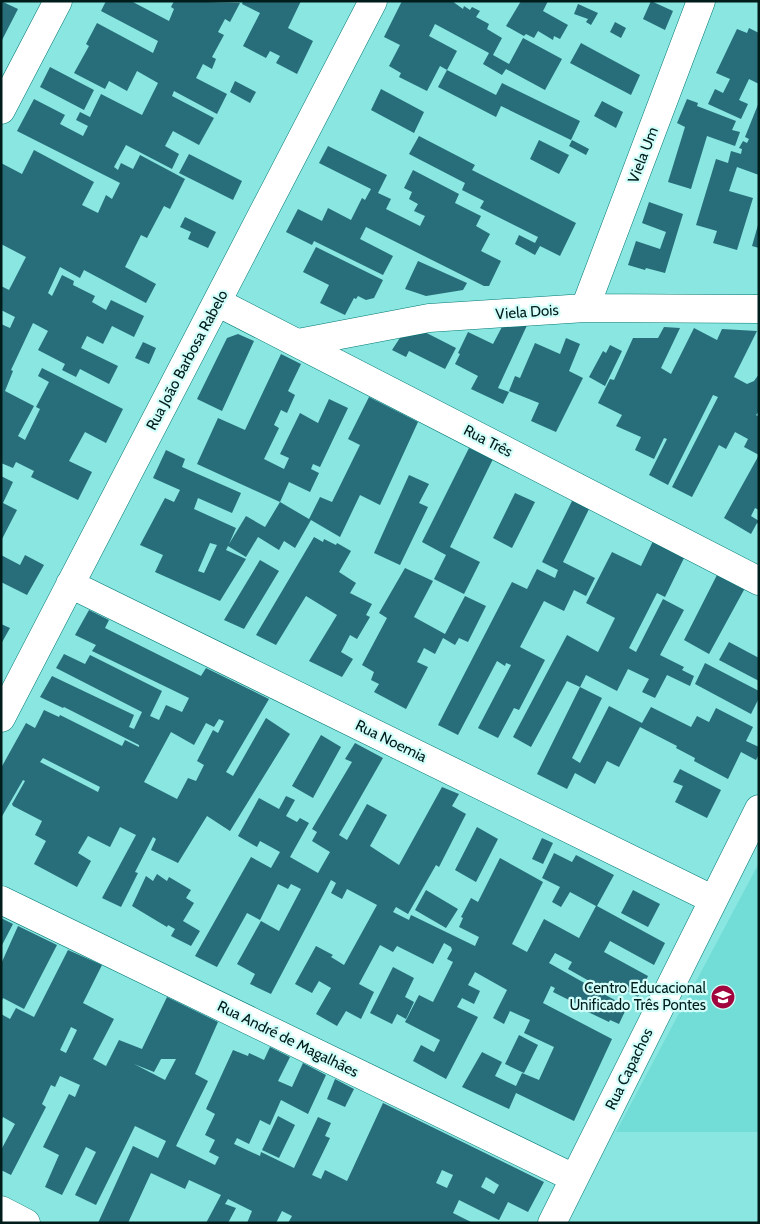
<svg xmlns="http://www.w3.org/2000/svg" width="760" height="1224" font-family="Cabin,sans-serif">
<rect width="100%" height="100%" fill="#89e6e0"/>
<path fill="#72dcd6" d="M759 863V1132H616Z"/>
<path fill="#276e7a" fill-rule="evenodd" d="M1 1 18 9 1 42Z
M106 1H131L169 21 174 9 171 7 174 1 240 3 230 22 225 19 218 32 224 35 212 57 216 59 212 69 203 64 196 78 227 94 217 114 174 91 172 96 214 118 199 145 173 131 165 146 179 154 172 169 126 145 114 167 118 170 121 163 133 169 140 155 185 179 170 209 164 206 147 238 141 235 125 267 156 284 146 303 84 270 80 278 60 267 48 293 52 296 62 275 74 281 73 285 95 296 92 302 106 310 111 300 144 316 134 337 112 326 103 344 87 336 81 348 118 366 109 384 80 369 76 377 62 370 65 364 38 350 48 331 33 323 11 370 13 371 5 391 34 406 18 436 25 440 40 409 36 407 49 382 38 376 42 368 123 409 106 443 85 432 69 461 92 472 78 500 31 477 34 471 16 462 13 468 1 463V324L10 328 15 317 1 310V286L9 290 26 257 1 244V163L22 174 34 150 94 182 82 205 98 213 106 195 112 199 120 183 17 131 34 99 65 115 60 124 83 136 88 126 76 120 80 112 90 117 101 94 142 115 158 83 137 71 127 91 109 81 105 89 74 73 89 46 86 44 97 23 153 53 158 41 101 11Z
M243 1H301L288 28 313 41 297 74 276 63 280 56 270 51 266 58 243 46 260 13 242 4Z
M402 1H452L463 9 464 6 470 10 472 7 480 11 476 17 489 24 487 29 502 38 493 55 509 64 523 38 562 59 545 90 506 69 502 75 483 64 489 53 435 24 429 36 457 51 447 70 440 66 427 91 399 77 401 73 389 66 400 45 384 37Z
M521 1H548L543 11 568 25 560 39 554 36 553 40 538 31 534 38 526 34 524 36 506 26Z
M651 1 673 11 665 30 643 19Z
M578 4 598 13 591 25 586 22 588 19 574 14Z
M615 22 626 28 621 38 610 32Z
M749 28 759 33V84L749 79 739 100 748 104 741 119 708 104 715 89 723 93 730 79 716 73 737 29 747 33Z
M581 43 640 75 631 95 570 63Z
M50 67 94 90 84 110 40 87Z
M447 70 496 95 502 83 580 121 571 140 501 106 496 117 438 87Z
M235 81 256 92 250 103 230 92Z
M381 89 424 112 414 133 371 110Z
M687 99 698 103 697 106 736 121 732 130 740 132 735 146 707 136 691 189 668 182 685 127 677 123Z
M602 101 623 112 616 128 594 116Z
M759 102V175L737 167 729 191 753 198 737 250 713 243 717 231 696 225 716 159 728 163 731 151 741 154 742 149 739 148 743 141 747 143 749 139 745 137Z
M419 136 475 165 472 170 576 223 560 256 540 246 535 255 515 244 519 235 535 243 538 237 480 208 484 201 462 190 465 183 409 154Z
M539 140 569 155 559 174 530 159Z
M572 140 589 149 586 155 569 146Z
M328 146 387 175 378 193 391 199 386 209 420 226 425 216 414 211 418 204 409 199 412 192 404 188 413 170 459 194 455 203 481 216 476 226 490 234 481 251 501 261 489 286H484L366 227 360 239 393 256 383 275 314 241 312 245 286 232 298 209 322 221 328 208 351 220 362 198 365 200 371 189 319 163Z
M189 154 242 181 233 200 179 173Z
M649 202 683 214 665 273 646 268 645 270 628 265 636 241 660 249 666 232 642 223Z
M185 217 216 232 208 248 188 239 191 232 180 227Z
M758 225H759V248L752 246Z
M316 247 383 280 374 298 366 300 358 296 356 299 354 298 345 315 320 303 329 285 303 272Z
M418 261 467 283 463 290 426 296 405 289Z
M529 321 498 388 509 392 503 404 471 389 478 376 455 364 460 354 458 353 468 332 493 344 504 323Z
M409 324 456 348 445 369 409 351 406 357 392 350Z
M664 327 680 328 661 368 671 374 694 328 717 340 722 329 757 331 734 377 747 384 754 381 759 374V411L756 415 759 417V455L744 447 748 439 735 432 726 449 719 445 692 497 672 487 718 397 713 395 668 485 649 475 667 439 664 438 654 459 635 450 641 437 616 426 622 415 598 403 610 379 614 380 633 338H658Z
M238 334 254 341 222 411 197 399 227 338Z
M566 338 580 344 569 371 583 378 556 432 531 421 539 403 509 391 515 376 520 378 535 343 560 354Z
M143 342 156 348 149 364 135 358Z
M610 345 622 351 605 386 589 377 603 351 606 353Z
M281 354 301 364 288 391 295 395 287 413 281 410 274 425 279 428 264 459 284 469 289 458 280 454 300 413 318 423 329 399 348 408 320 467 313 464 311 469 319 473 310 492 289 482 280 502 197 464 218 418 245 430Z
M369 397 418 422 380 505 360 495 340 537 311 520 295 548 284 541 279 550 258 537 246 557 228 546 226 550 246 559 220 601 155 572 163 555 140 545 165 498 174 502 180 490 153 478 166 450 185 459 182 467 241 493 232 513 198 498 194 509 236 528 229 544 246 516 265 527 280 502 309 519 320 497 332 502 360 445 348 439ZM210 543 217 545 204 573 198 571Z
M469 448 493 459 450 547 480 562 464 594 434 579 446 555 422 542Z
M759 455V510L755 508 751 516 759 521V524L757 523 751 534 724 518Z
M409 475 429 484 419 503 428 507 400 565 374 553Z
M1 476 13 482 3 503 17 510 1 541Z
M515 493 535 502 512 548 493 538Z
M573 499 590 507 563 562 595 578 586 596 574 590 564 611 544 601 520 647 545 660 519 710 514 708 498 738 478 728 511 665 506 663 505 666 497 661 458 735 438 725 512 582 527 589 537 569 555 578 558 570 542 562Z
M314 537 323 542 324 539 336 545 337 543 351 551 339 572 356 583 350 593 372 604 366 615 370 617 357 639 350 635 341 652 353 659 342 677 309 661 337 615 306 596 276 645 256 635Z
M654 539 685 556 665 597 657 593 629 648 636 652 663 599 684 610 660 655 684 667 682 670 694 676 690 686 667 675 655 698 642 692 649 679 628 669 617 691 586 675 580 687 602 698 572 758 580 763 609 706 642 723 651 707 691 727 697 716 709 722 716 708 753 727 746 741 759 747V754L756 760 741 752 728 779 694 761 695 758 676 748 677 746 640 727 619 767 607 761 595 784 575 773 567 789 537 774 580 687 567 681 531 747 513 737 567 635 598 652 615 618 586 603 612 552 641 566Z
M1 555 20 565 25 555 44 565 27 595 1 582Z
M260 560 279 571 244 629 224 620Z
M405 568 433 581 414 617 445 634 465 596 486 606 468 642 459 638 455 645 443 638 435 654 424 648 417 662 428 667 406 709 374 692 379 684 371 680 374 672 362 665 387 618 379 613Z
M718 573 745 588 709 654 684 640Z
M89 610 109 620 105 628 201 676 206 668 269 699 226 772 233 776 266 718 290 734 230 831 207 816 178 863 151 850 156 839 153 837 135 872 138 873 121 907 102 898 136 835 120 827 110 847 88 836 78 853 91 861 77 887 34 864 46 841 35 835 42 821 13 806 12 804 25 781 23 780 1 818V768L26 723 35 728 44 710 59 717 60 715 122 746 125 740 139 747V745L64 707 63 708 40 697 52 676 134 715 129 727 134 729 142 712 56 668 64 654 85 664 90 655 162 691 150 716 159 720 166 705 182 712 189 698 92 651 96 645 75 635ZM219 719 224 721 218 733 213 730 197 761 204 765 196 781 188 778 177 799 144 782 171 732 194 745 206 723 214 727ZM43 758 100 787 98 792 40 762Z
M1 624 10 628 1 644Z
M729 642 759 658V681L719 660Z
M705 663 759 691V698L751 714 695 684Z
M321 735 341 747 313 798 292 786Z
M355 743 383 758 339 835 347 840 367 804 387 815 370 846 399 865 442 787 459 794 452 806 466 814 439 867 436 865 408 914 396 907 393 912 409 920 411 915 475 946 479 937 459 927 463 918 461 917 471 898 478 902 500 858 543 882 512 944 527 952 544 919 579 938 596 906 570 892 561 907 552 902 560 887 542 878 554 853 572 862 576 855 614 875 597 906 665 943 654 965 610 941 604 952 648 976 638 997 616 985 612 994 568 969 572 962 555 953 549 963 627 1007 619 1024 610 1020 609 1022 586 1011 587 1009 553 992 555 988 551 986 543 1003 612 1039 574 1121 516 1093 509 1109 462 1087 482 1052 502 1062 495 1076 516 1086 522 1073 539 1080 554 1047 524 1033 530 1020 510 1011 504 1024 493 1018 507 990 475 972 468 985 480 991 474 1004 462 998 457 1007 478 1017 446 1079 413 1061 421 1045 434 1052 440 1040 405 1022 419 995 433 1002 453 962 447 959 452 950 451 947 444 943 433 964 397 946 393 952 380 945 359 984 374 992 361 1019 346 1011 337 1026 316 1014 331 988 319 981 312 993 295 984 316 946 333 955 331 957 344 965 377 905 347 889 342 899 331 893 336 883 331 880 271 994 250 984 255 974 237 964 261 921 279 931 301 889 291 884 288 889 278 884 260 920 247 913 217 967 195 956 251 857 271 868 280 852 260 841 257 847 238 836 259 798 279 809 286 796 295 800 286 816 297 822 300 818 309 823 290 857 318 873 330 852 312 841 317 832 312 829 352 762 345 759Z
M680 769 721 790 707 818 675 802 683 786 673 782Z
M477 827 498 839 476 882 455 870Z
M542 838 553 843 543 864 532 859Z
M157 874 167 881 169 877 191 890 186 898 194 903 183 921 200 931 191 946 171 936 175 929 168 925 167 927 132 906 146 876 153 881Z
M426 890 458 909 446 928 415 910Z
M633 890 660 904 648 927 621 913Z
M1 918 13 924 1 947Z
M18 926 57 945 24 1009 3 998 1 1002V964Z
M68 950 102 965 83 1003 114 1019 93 1059 106 1066 119 1040 142 1049 167 997 218 1022 195 1074 208 1081 176 1146 215 1165 219 1157 209 1152 215 1140 205 1135 215 1114 206 1109 233 1050 248 1056 249 1053 264 1060 270 1047 290 1057 278 1081 292 1087 303 1063 326 1075 308 1114 281 1100 270 1125 260 1120 249 1144 237 1138 234 1144 260 1156 261 1152 294 1168 318 1117 331 1123 325 1136 330 1138 312 1175 321 1179 325 1170 347 1181 383 1103 544 1182 528 1212 508 1202 499 1220 459 1200 453 1213 473 1223H288L292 1216 282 1211 276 1223H247L252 1211 228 1199 225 1204 236 1208 228 1223H206L221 1195 189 1180 185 1189 151 1173 128 1223H98L133 1146 158 1158 166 1141 135 1126 96 1205 75 1195 96 1152 86 1147 62 1195 45 1187 59 1155 43 1147 69 1094 75 1097 80 1085 60 1076 55 1087 51 1085 42 1104 46 1107 11 1175 1 1170V1150L15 1124 3 1117 1 1120V1014L10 1019 16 1008 34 1017ZM71 1027 77 1030 66 1053 60 1050ZM161 1059H176L165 1080 134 1064 154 1072ZM442 1170 453 1175 447 1188 436 1183ZM486 1177 499 1185 494 1194 481 1187Z
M393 967 414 978 405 997 414 1002 406 1019 397 1014 392 1024 370 1013Z
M519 1035 538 1045 524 1073 505 1064Z
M335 1079 354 1089 345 1107 327 1099Z
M278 1116 295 1125 279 1158 262 1150Z"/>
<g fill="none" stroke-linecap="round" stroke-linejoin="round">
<defs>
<path id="minor" d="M1 110 58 1
M217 302 759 581
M585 308 701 1
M298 343 429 318 585 308 759 309
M70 584 712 899
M1 718 373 1
M1 900 574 1178
M1 1210 26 1223
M552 1223 759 809"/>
</defs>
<use href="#minor" stroke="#017874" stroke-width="29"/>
<use href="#minor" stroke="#fff" stroke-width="28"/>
</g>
<defs>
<symbol id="school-disc" viewBox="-11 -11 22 22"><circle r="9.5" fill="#a2053e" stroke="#d2fefa"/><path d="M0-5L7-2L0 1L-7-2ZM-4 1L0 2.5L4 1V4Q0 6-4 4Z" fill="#fff"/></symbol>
</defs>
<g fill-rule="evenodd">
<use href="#school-disc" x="709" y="983" width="28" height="28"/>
</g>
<g text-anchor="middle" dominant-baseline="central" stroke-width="4.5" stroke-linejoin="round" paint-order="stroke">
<g font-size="15" fill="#001c1b" stroke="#d2fefa">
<text transform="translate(643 155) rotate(-69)">Viela Um</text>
<text transform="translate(527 312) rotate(-4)">Viela Dois</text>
<text transform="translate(187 360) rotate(-62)">Rua João Barbosa Rabelo</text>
<text transform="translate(488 441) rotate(27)">Rua Três</text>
<text transform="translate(391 741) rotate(26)">Rua Noemia</text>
<text transform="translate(288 1039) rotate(26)">Rua André de Magalhães</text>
<text transform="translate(629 1069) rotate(-64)">Rua Capachos</text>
</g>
<g font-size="15" fill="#001c1b" stroke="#d2fefa" text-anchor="end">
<text x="706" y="988">Centro Educacional<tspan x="706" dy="17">Unificado Três Pontes</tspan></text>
</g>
</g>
<rect width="760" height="1224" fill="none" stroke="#001c1b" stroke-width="5"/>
</svg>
